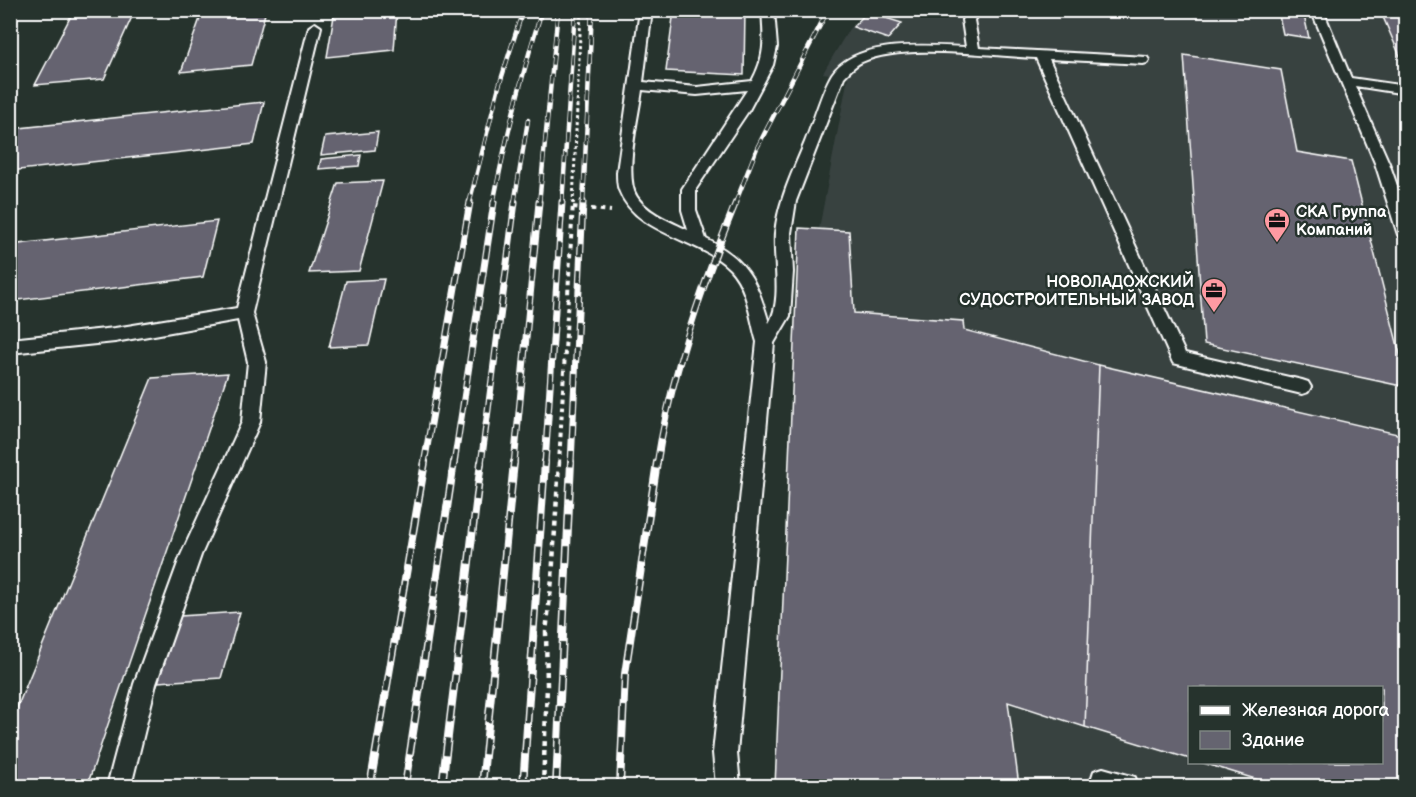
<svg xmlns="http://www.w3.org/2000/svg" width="1416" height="797" font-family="'Balsamiq Sans',sans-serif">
<rect width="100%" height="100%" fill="#26332d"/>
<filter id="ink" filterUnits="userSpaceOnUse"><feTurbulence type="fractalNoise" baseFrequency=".0167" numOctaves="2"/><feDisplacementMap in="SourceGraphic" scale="12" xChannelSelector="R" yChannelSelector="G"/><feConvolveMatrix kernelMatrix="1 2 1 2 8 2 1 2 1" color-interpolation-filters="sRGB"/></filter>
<g filter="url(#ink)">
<path fill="#394241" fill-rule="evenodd" d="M867 10 1405 11V786H775L799 228 819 229 848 77 823 73 849 29ZM1190 688H1382V762H1190Z"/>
<path fill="#656470" stroke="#fff" stroke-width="1.5" d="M74 10H135L104 79 35 85Z
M203 10H266L251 65 181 72Z
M335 10H397L394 50 327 57Z
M674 10H745L744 75 666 71Z
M1082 10H1112L1109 17Z
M1380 10H1406V70Z
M1278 11 1304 15 1309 38 1283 34Z
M867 12 902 23 888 39 853 27Z
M1184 55 1281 70 1297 152 1351 161 1406 378V387L1204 344Z
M264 102 254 144 10 171V129Z
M378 132 375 150 321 155 325 137Z
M361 155 359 166 319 169 321 159Z
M383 181 359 271 309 273 338 183Z
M217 221 203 277 10 301V245Z
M799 228 849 231 854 313 963 321 964 330 1099 365 1085 727 1008 702 1019 786H775Z
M384 279 369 345 329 347 346 281Z
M1099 365 1406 436V786H1278L1200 762H1382V688H1190V759L1085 727Z
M228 373 87 786H10V725L152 378Z
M240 612 221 678 158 682 180 616Z"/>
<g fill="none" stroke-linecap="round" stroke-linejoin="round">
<defs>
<path id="service" d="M640 10H652L643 82 697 87 752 81C766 55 764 40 762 10H774L777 47 773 65 749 110 696 189V210L706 239C747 259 757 281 769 323 783 300 773 260 775 233 778 202 793 171 805 142 813 123 822 90 832 74 856 38 929 46 966 47L962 20 969 10H982L974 20 979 48 1147 57 1149 60 1147 63 1143 64 1049 59 1185 353 1302 380 1308 382 1311 387 1308 392 1302 394 1173 363 1036 58C989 56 904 43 862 62 855 65 849 72 844 77L796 201 791 233 793 272 790 316 774 343 737 753 740 786H716L713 753 757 342C750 319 748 288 730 269 699 238 636 235 619 190 617 185 617 178 617 172ZM642 90 697 95 747 90 682 189V210L688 230C671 222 648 213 637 197 623 177 639 114 642 90Z
M1311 10H1323L1351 78 1406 86V94L1355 86 1389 163 1406 211V240L1398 235 1375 163Z
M315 23 321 27 252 313 266 362 260 422 201 555 156 684 131 786H107L134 684 181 555 242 422 248 362 238 320 115 342 10 353V339L115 328 237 308 309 27Z
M1103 768 1135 777 1138 786H1094L1091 780 1094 771Z"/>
</defs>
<use href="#service" stroke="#fff" stroke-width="4"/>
<path stroke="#fff" stroke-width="3" stroke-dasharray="3 3" stroke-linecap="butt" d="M573 204 581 10"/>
<path stroke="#fff" stroke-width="4" stroke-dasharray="4.5 4.5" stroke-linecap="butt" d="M573 207 611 211
M559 464 573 202"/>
<path stroke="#fff" stroke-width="4.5" stroke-dasharray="5 5" stroke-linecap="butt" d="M543 786 547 686 546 632 552 579 559 462"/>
<use href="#service" fill="#26332d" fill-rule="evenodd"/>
<defs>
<path id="rail-far2" d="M469 204 499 86 523 10
M493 204C506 137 522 74 542 10
M514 204 528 120
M539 204 558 10
M562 204 575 10
M583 204 592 10
M735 204 757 148 828 10"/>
<path id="rail-far1" d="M424 464 470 202
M454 464 494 202
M481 464 515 202
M514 464 539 202
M545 464 562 202
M571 464 583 202
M657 464C670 378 703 283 736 202"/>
<path id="rail" d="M370 786 425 462
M405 786 454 462
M442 786 481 462
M482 786 514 462
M523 786 545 462
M556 786 571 462
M620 786 625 674 657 462"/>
</defs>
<use href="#rail-far2" stroke="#fff" stroke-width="4.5"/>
<use href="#rail-far1" stroke="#fff" stroke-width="7"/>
<use href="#rail" stroke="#fff" stroke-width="8"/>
<use href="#rail-far2" stroke="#26332d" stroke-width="3" stroke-dasharray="10" stroke-linecap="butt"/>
<use href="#rail-far1" stroke="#26332d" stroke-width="4.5" stroke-dasharray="13" stroke-linecap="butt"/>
<use href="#rail" stroke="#26332d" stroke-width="5" stroke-dasharray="16" stroke-linecap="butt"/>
</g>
</g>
<defs>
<symbol id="office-pin" viewBox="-11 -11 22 30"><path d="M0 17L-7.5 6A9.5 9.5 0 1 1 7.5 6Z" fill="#ff9aa2" stroke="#26332d"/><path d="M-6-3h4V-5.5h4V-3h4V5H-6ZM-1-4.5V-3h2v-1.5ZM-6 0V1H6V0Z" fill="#111"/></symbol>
</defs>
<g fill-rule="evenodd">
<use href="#office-pin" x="1262" y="206" width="30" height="40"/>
<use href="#office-pin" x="1199" y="276" width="30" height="40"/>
</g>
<g text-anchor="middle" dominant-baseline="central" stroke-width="5" stroke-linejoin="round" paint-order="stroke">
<g font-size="16" font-weight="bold" fill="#fff" stroke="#26332d" text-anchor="start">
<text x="1296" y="212">СКА Группа<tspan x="1296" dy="18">Компаний</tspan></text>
<text x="1194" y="282" text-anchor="end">НОВОЛАДОЖСКИЙ<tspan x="1194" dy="18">СУДОСТРОИТЕЛЬНЫЙ ЗАВОД</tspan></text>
</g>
</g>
<rect width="1416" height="797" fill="none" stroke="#26332d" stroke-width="36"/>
<rect x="18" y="18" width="1380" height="761" fill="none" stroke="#fff" stroke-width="2" filter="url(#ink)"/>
<rect x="1188" y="686" width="195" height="78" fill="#26332d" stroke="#7d8581" stroke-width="1.5"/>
<rect x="1200" y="706" width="30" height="9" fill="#ffffff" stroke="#7d8581" stroke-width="1.5"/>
<text x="1242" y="716" font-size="18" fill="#ffffff">Железная дорога</text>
<rect x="1200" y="731" width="30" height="18" fill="#656470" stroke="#7d8581" stroke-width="1.5"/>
<text x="1242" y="746" font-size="18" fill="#ffffff">Здание</text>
</svg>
